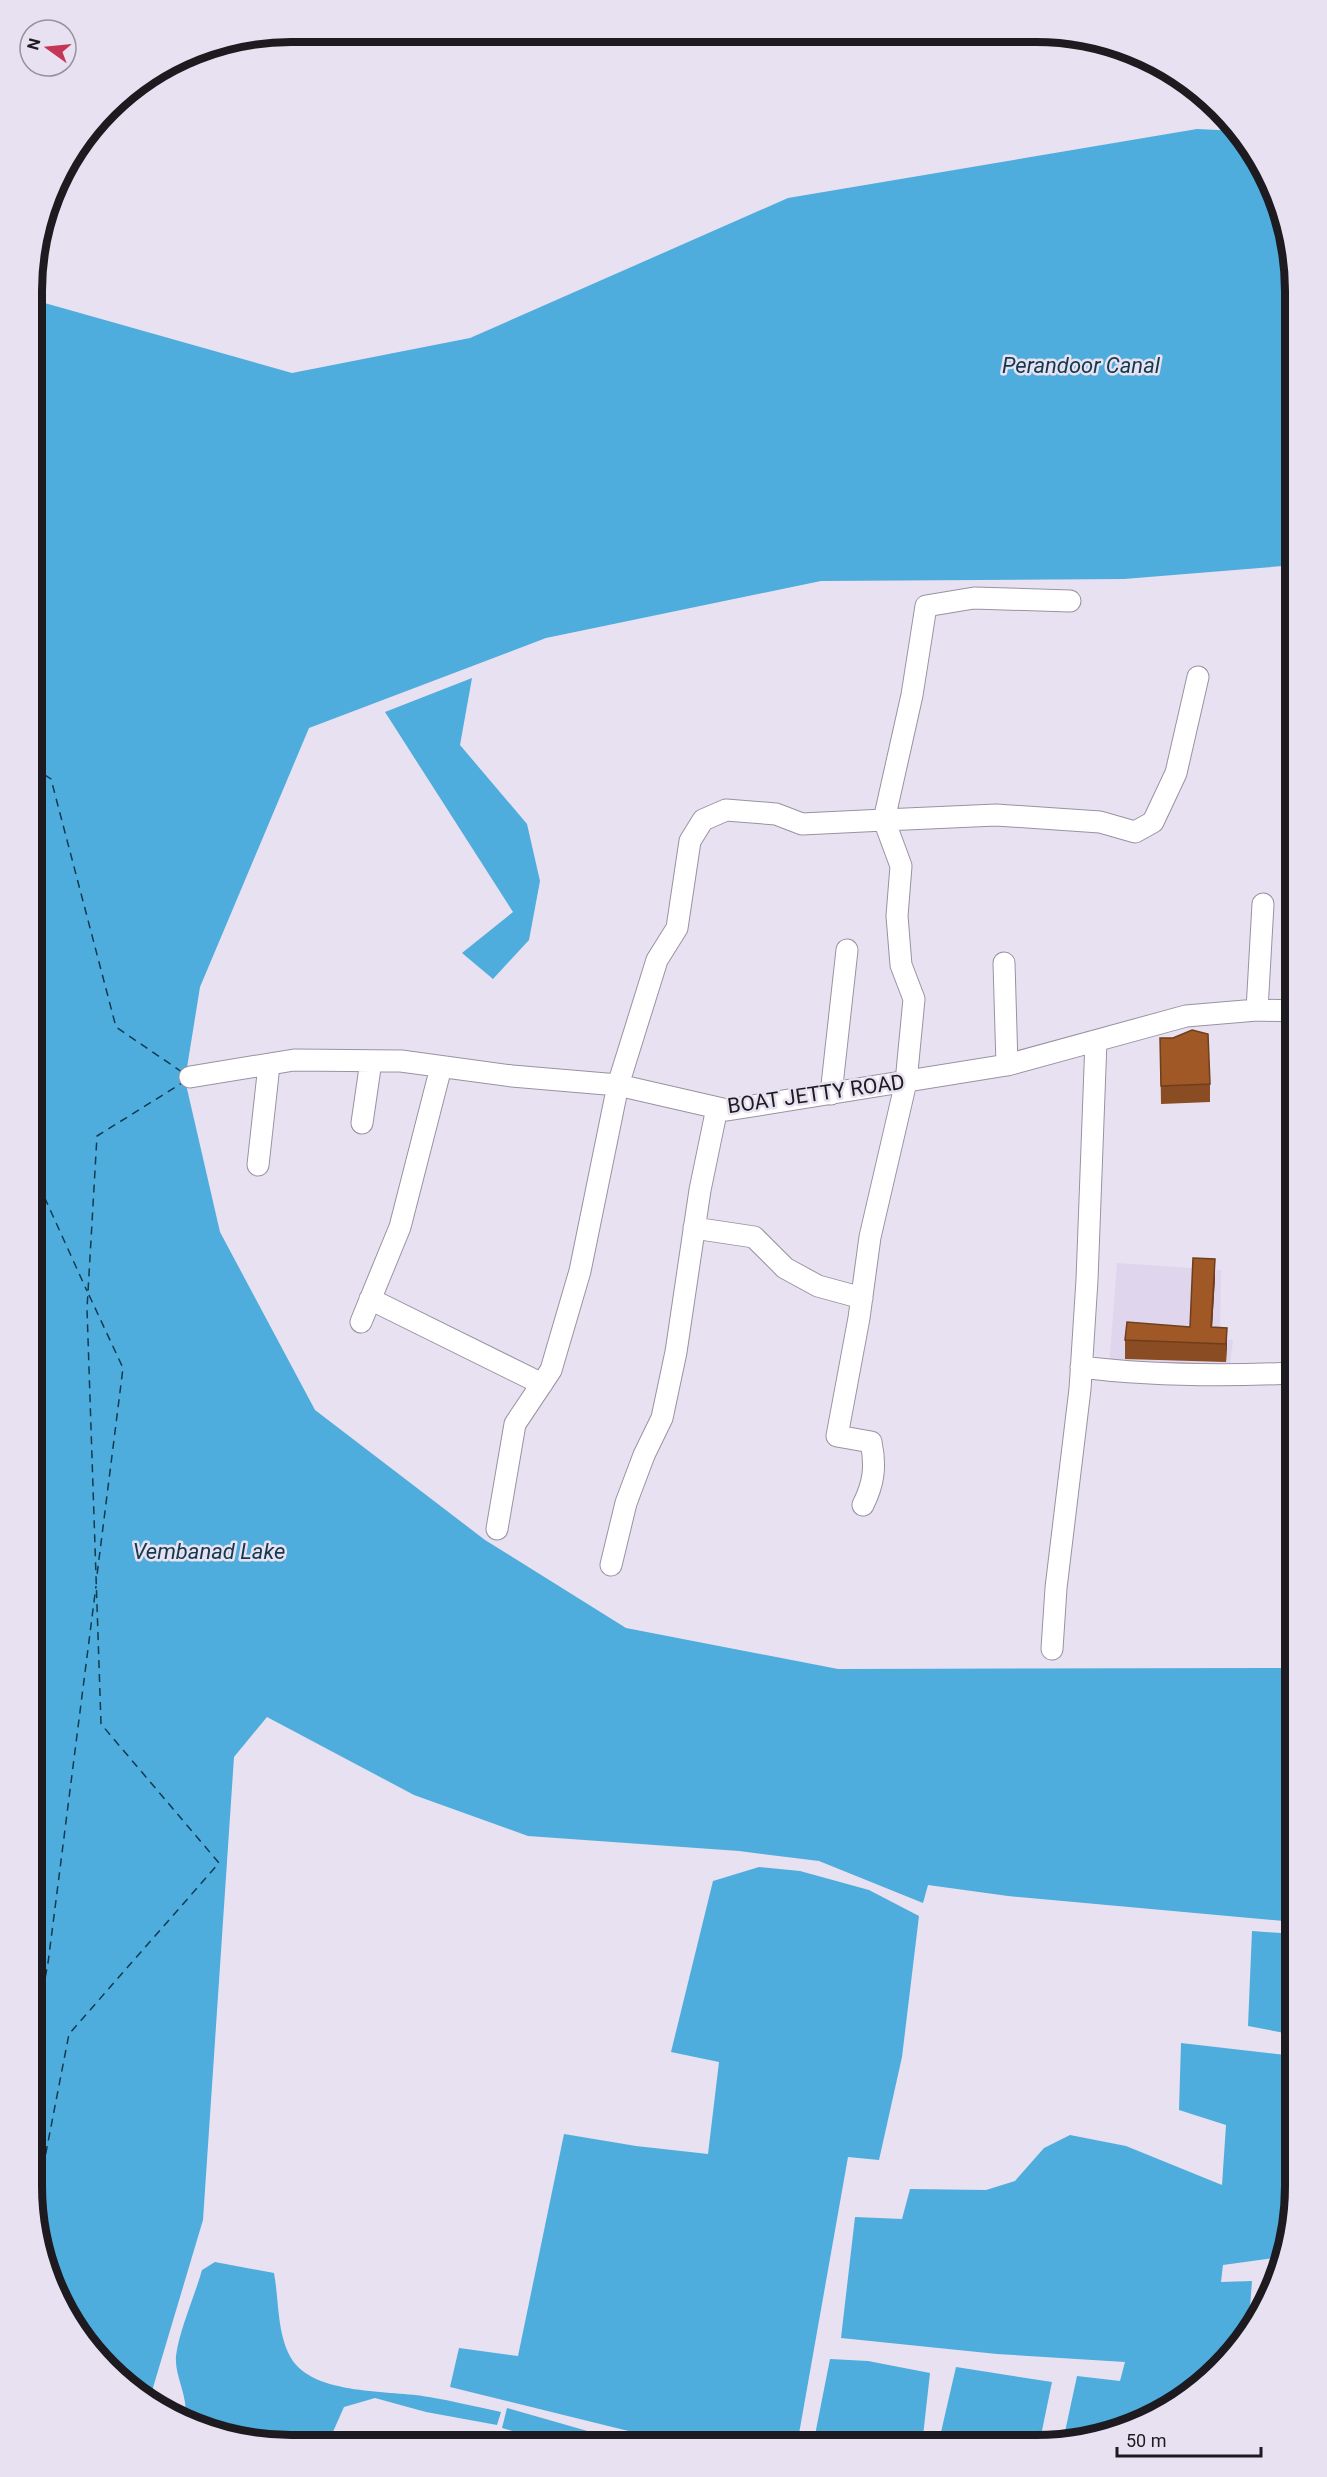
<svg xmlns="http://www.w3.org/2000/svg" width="1327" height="2477" font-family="Roboto,sans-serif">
<rect width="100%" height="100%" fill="#e8e1f1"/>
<path fill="#dfd5ec" d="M1117 1263 1221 1270 1220 1338 1233 1340 1229 1371 1109 1368Z"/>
<path fill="#4eaddd" d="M1197 129 1239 131 1252 146 1282 207 1295 291V565L1124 579 821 581 546 638 309 728 200 987 185 1080 220 1232 315 1410 485 1540 626 1628 838 1669 1295 1668V1922L1008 1896 928 1885 923 1903 819 1861 739 1851 528 1836 414 1795 267 1717 234 1757 203 2220 149 2401C109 2378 58 2314 45 2269 38 2242 36 2213 32 2186L34 300 292 373 470 338 788 198Z
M472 678 460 745 527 824 540 881 529 940 493 979 462 953 513 912 385 712Z
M759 1867 800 1871 869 1890 919 1916 902 2057 879 2160 848 2157 797 2445 681 2444 450 2387 459 2348 518 2356 564 2134 636 2146 708 2154 719 2062 671 2052 713 1881Z
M1252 1931 1295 1934V2035L1248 2026Z
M1181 2043 1295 2056V2204L1282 2257 1223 2265 1221 2282 1252 2281 1248 2333 1242 2344 1194 2392 1120 2432 1063 2441 1077 2376 1120 2381 1125 2362 997 2354 841 2338 855 2217 902 2219 910 2189 986 2190 1015 2181 1044 2148 1070 2135 1126 2146 1222 2185 1226 2125 1179 2110Z
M215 2262 274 2273C279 2300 277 2334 291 2358 313 2396 392 2390 429 2397 453 2401 477 2407 501 2412L497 2425 426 2412 375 2398 344 2407 328 2443H256L191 2426 183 2421C192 2402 174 2378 176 2356 179 2331 195 2295 202 2270Z
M830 2359 868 2361 930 2373 922 2445H813Z
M956 2367 1052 2382 1039 2445H938Z
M507 2408 633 2444H517L520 2433 502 2428Z"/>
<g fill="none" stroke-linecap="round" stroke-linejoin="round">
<path stroke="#113a4f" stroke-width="1.5" stroke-dasharray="8 6" stroke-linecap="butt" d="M33 767 51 779 116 1027 182 1072
M33 1172 87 1291
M89 1295 123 1368 97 1575
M32 2046 48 1963 96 1586
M35 2209 69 2034 219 1863 101 1724 87 1309 97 1136 182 1083"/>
<defs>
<path id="minor" d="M1004 963 1007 1065
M1257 1010 1263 904
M190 1077 294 1060 401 1061 512 1076 618 1085 727 1110 1007 1065 1186 1016 1257 1010 1295 1011
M831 1094 847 950
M362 1123 371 1061
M258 1165 269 1065
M694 1228 754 1237 785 1268 818 1286 862 1298
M370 1299 542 1384
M361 1322 400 1227 441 1067
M1081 1367C1152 1376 1224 1376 1295 1373
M863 1505C874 1483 876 1466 871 1442L837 1436 859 1318 870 1237 906 1082 914 999 901 965 897 916 901 866 884 820 996 815 1100 822 1135 832 1153 822 1176 773 1198 677
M497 1529 515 1424 551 1370 580 1271 618 1085 657 960 677 928 690 841 703 820 726 810 776 814 802 824 884 820 912 695 926 606 974 598 1070 601
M611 1565 626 1503 644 1455 662 1418 676 1352 700 1190 717 1108
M1052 1649 1056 1588 1080 1389 1087 1280 1096 1041"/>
</defs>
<use href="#minor" stroke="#9992a1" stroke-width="23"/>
<use href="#minor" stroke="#fff" stroke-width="21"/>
</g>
<path fill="#8a4c22" d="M1160 1038 1210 1084V1102L1161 1104Z
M1215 1277 1212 1327 1227 1328 1226 1362 1125 1359V1340L1190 1327Z"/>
<path fill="#703e1b" d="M1215 1259V1277L1211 1346V1327Z
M1227 1328V1347L1226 1362V1344Z"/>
<path fill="#a05827" stroke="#703e1b" stroke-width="1.5" d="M1192 1030 1208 1034 1210 1084 1161 1086 1160 1038H1173Z
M1193 1258 1215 1259 1211 1327 1227 1328 1226 1344 1125 1340 1127 1322 1190 1327Z"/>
<g text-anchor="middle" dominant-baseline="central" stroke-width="5" stroke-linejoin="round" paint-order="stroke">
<g font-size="21" fill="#1d1a20" stroke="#e8e1f1">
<text transform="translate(816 1094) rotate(-8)">BOAT JETTY ROAD</text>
</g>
<g font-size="22" font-style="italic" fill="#113a4f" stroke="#e8e1f1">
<text x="1081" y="365">Perandoor Canal</text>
<text x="209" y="1551">Vembanad Lake</text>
</g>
</g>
<path d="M0 0H1327V2477H0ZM291 42H1036A249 249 0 0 1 1285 291V2186A249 249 0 0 1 1036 2435H291A249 249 0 0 1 42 2186V291A249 249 0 0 1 291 42Z" fill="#e8e1f1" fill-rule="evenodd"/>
<path fill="none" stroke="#1d1a20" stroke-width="8" d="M291 42H1036A249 249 0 0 1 1285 291V2186A249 249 0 0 1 1036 2435H291A249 249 0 0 1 42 2186V291A249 249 0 0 1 291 42Z"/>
<g transform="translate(48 48) rotate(285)"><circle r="28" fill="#e8e1f1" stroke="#97919d" stroke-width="1.5"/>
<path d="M0-4.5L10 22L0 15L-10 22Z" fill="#c53555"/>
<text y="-9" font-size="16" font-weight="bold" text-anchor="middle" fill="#1d1a20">N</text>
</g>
<path d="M1117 2447v9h144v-9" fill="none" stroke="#1d1a20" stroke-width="3"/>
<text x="1126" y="2447" font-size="18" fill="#1d1a20" stroke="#e8e1f1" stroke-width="4.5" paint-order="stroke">50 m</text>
</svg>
